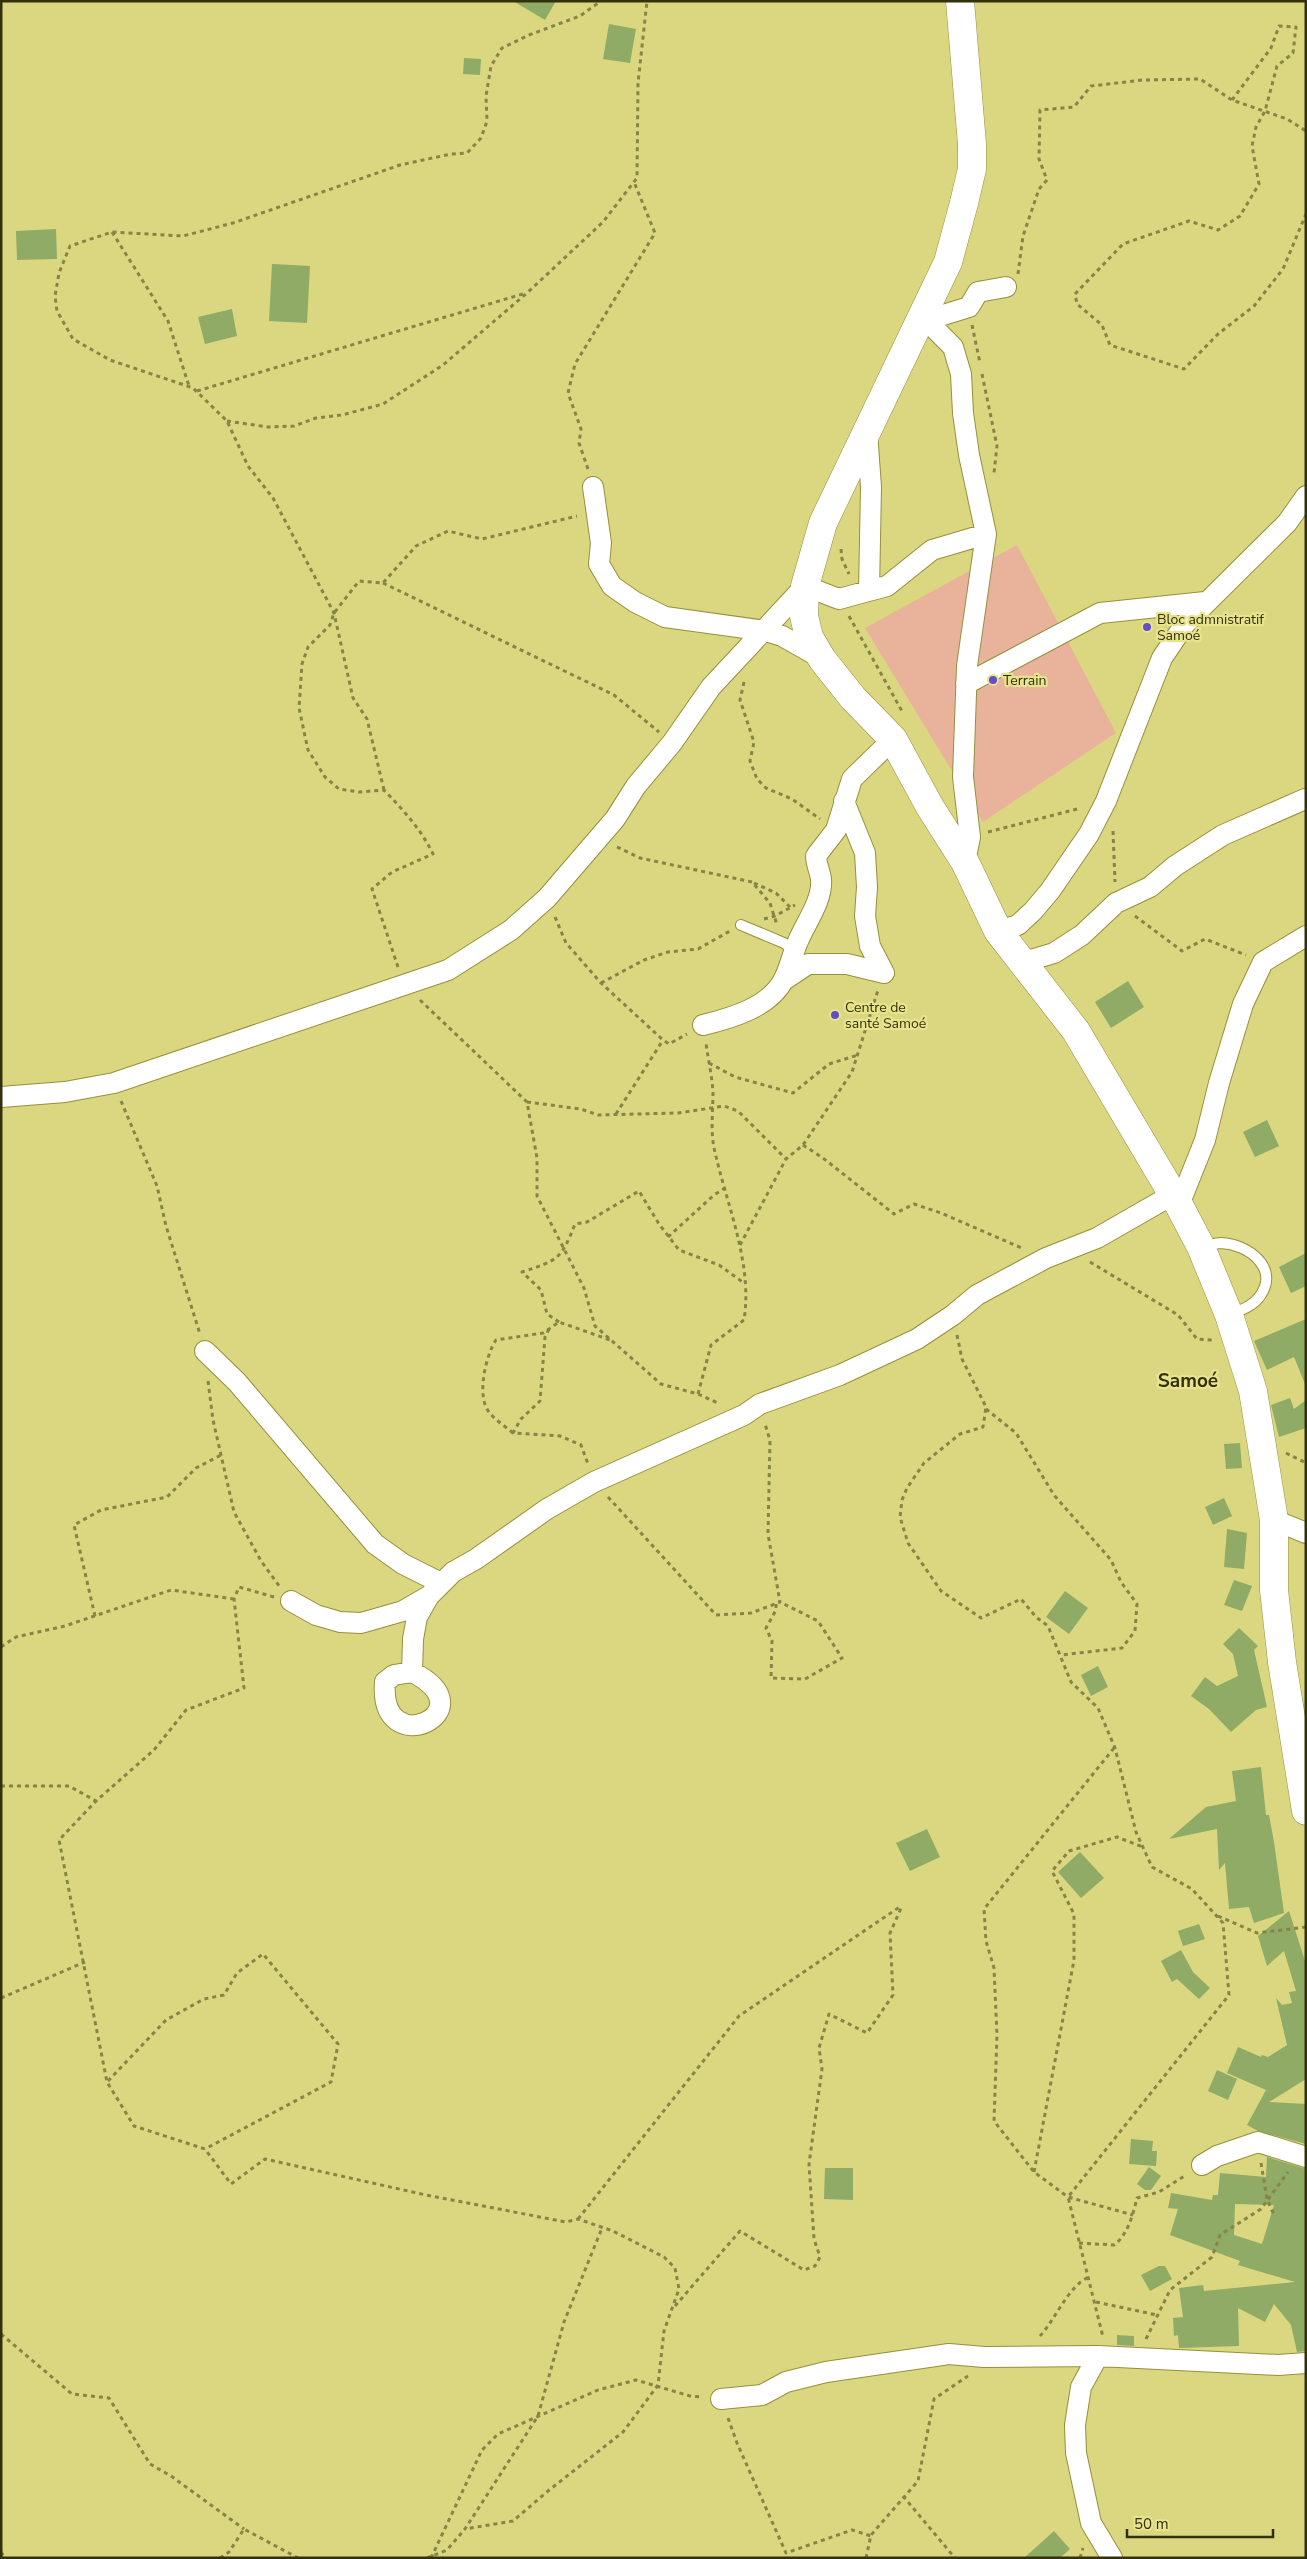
<svg xmlns="http://www.w3.org/2000/svg" width="1307" height="2559" font-family="'Nunito Sans',sans-serif">
<rect width="100%" height="100%" fill="#dad780"/>
<path fill="#e8b39a" d="M1017 545 1116 733 983 822 865 628Z"/>
<path fill="#8fab66" fill-rule="evenodd" d="M513 1H556L545 20Z
M609 24 636 29 630 63 603 59Z
M464 58 481 59 480 75 463 74Z
M56 229 57 259 17 260 16 231Z
M272 264 310 266 307 323 269 321Z
M232 309 237 336 205 344 198 317Z
M1128 981 1144 1007 1111 1028 1095 1002Z
M1267 1120 1279 1146 1255 1157 1243 1132Z
M1306 1253V1286L1291 1293 1279 1267Z
M1306 1319V1384H1305L1294 1357 1267 1370 1254 1341Z
M1290 1398 1294 1409 1306 1400V1428L1279 1437 1271 1405Z
M1240 1443 1242 1468 1226 1469 1224 1444Z
M1224 1498 1232 1516 1213 1525 1205 1507Z
M1227 1529 1247 1533 1244 1569 1224 1567Z
M1234 1580 1252 1586 1242 1611 1224 1605Z
M1065 1591 1088 1608 1069 1634 1046 1617Z
M1239 1628 1258 1646 1254 1650 1267 1707 1256 1710 1231 1732 1209 1709 1191 1696 1205 1677 1217 1686 1238 1676 1233 1654 1223 1644Z
M1098 1666 1108 1687 1091 1696 1081 1675Z
M1261 1767 1266 1815H1269L1274 1842 1284 1913 1254 1923 1249 1907 1229 1909 1225 1863 1219 1870 1217 1829 1169 1839 1206 1807 1236 1801 1232 1771Z
M927 1829 940 1857 910 1871 896 1843Z
M1080 1852 1104 1878 1081 1898 1058 1872Z
M1289 1911 1306 1964V2079L1269 2102 1306 2104V2144L1258 2131 1247 2125 1266 2090 1227 2073 1238 2047 1261 2057 1262 2055 1268 2057 1287 2045 1276 1998 1282 2005 1292 2003 1289 1992 1296 1991 1284 1951 1267 1966 1258 1936Z
M1199 1924 1205 1939 1183 1946 1178 1931Z
M1181 1950 1193 1972 1210 1988 1199 1999 1177 1979 1172 1982 1161 1961Z
M1217 2070 1237 2079 1228 2100 1208 2091Z
M1131 2139 1153 2141 1152 2151H1157L1156 2166 1129 2164Z
M1267 2157 1306 2169V2351L1297 2352 1291 2325 1274 2304 1265 2322 1238 2308 1239 2346 1179 2348 1178 2335 1174 2336 1173 2318 1183 2317 1179 2288 1203 2285 1204 2291 1295 2282 1238 2265 1240 2261 1170 2235 1178 2209 1168 2208 1171 2193 1212 2200 1213 2195H1218L1220 2173 1266 2177ZM1235 2204 1274 2205 1262 2244 1234 2235Z
M1149 2167 1161 2176 1151 2190H1145L1137 2184Z
M825 2168H853V2200L824 2199Z
M1159 2266H1165L1172 2279 1150 2291 1141 2275Z
M1117 2335 1134 2336V2346L1117 2345Z
M1054 2531 1070 2549 1060 2558H1024Z"/>
<g fill="none" stroke-linecap="round" stroke-linejoin="round">
<defs>
<path id="lane" d="M741 925 784 943 794 950
M1201 1247C1208 1246 1215 1243 1221 1243 1248 1244 1280 1268 1260 1296 1253 1306 1241 1310 1230 1315"/>
<path id="street" d="M923 317 953 347 961 374 963 413 969 455 986 534 967 666 963 777 970 837 965 862
M927 320 969 307 978 292 1006 287
M867 432 871 487 869 591
M593 487 601 543 599 564 612 586 635 602 665 617 766 631 782 636 821 658
M966 684 1100 613 1205 602
M844 801 865 853 867 887 865 916 870 946 884 973
M998 931 1018 925 1033 911 1050 891 1089 834 1106 801 1162 658 1185 624 1287 523 1306 496
M1024 962 1054 953 1082 935 1116 903 1150 887 1175 866 1223 835 1305 799
M784 980 808 964H847L884 973
M703 1025C732 1018 770 1007 784 979 790 967 793 952 799 939 807 921 823 899 821 879 820 871 816 864 816 856L836 830 852 779 893 739
M1 1097 65 1092 114 1083 448 970 511 930 547 898 615 819 636 786 672 743 711 687 805 586 839 599 887 586 932 550 986 534
M1179 1205 1205 1140 1219 1083 1243 1004 1263 962 1306 936
M205 1351 237 1382 375 1544 403 1564 441 1583
M1274 1520 1306 1533
M291 1601 316 1615 340 1622 361 1623 403 1611 429 1596 453 1572 476 1559 547 1509 594 1482 744 1415 760 1404 840 1375 917 1339 953 1315 977 1295 1046 1258 1097 1238 1172 1195
M412 1672C491 1711 378 1764 385 1682L394 1675Z
M412 1672 413 1639 417 1617 429 1596
M1202 2165 1217 2156 1258 2142 1306 2157
M1098 2356 1081 2387 1075 2425 1076 2453 1091 2523 1112 2558
M721 2399 762 2395 786 2382 826 2372 949 2354 984 2357 1098 2356 1278 2365 1306 2363"/>
<path id="secondary" d="M960 1 972 144V169L964 203 948 262 823 523 805 586 804 616 809 637 822 659 853 698 893 739 930 807 965 862 998 931 1076 1031 1179 1205 1201 1247 1229 1315 1253 1391 1274 1520V1590L1282 1662 1306 1811"/>
</defs>
<use href="#lane" stroke="#95913a" stroke-width="12"/>
<use href="#street" stroke="#95913a" stroke-width="22"/>
<use href="#secondary" stroke="#95913a" stroke-width="29"/>
<path stroke="#868446" stroke-width="3" stroke-dasharray="4 4" stroke-linecap="butt" d="M1232 100 1271 48 1279 26 1296 27 1293 53 1277 66 1265 111 1256 127 1252 146 1259 184 1240 216 1218 230 1189 221 1123 244 1075 294 1077 304 1102 325 1110 345 1184 369 1218 334 1254 306 1283 269 1306 214
M112 232 168 321 189 386
M1018 274 1023 236 1039 189 1047 180 1039 159 1040 110 1074 107 1091 86 1143 80 1200 79 1232 100 1287 119 1306 131
M972 325 980 363
M982 374 997 446 994 473
M197 391 526 293
M227 421 268 427 294 426 316 418 342 415 383 404 443 365 527 293 603 222 637 178 638 83 647 1
M588 469 579 443 581 429 568 393 575 364 655 233 634 182
M841 549 842 559 849 574
M383 583 614 695 659 732
M849 616 903 713
M744 682 740 700 754 742 750 761 757 779 766 788 792 799 820 819
M384 790 367 719 353 698 334 613 273 498 248 466 227 421 193 388 110 360 73 339 57 311 55 296 59 273 70 246 112 232 183 236 233 223 400 165 451 154 467 153 481 138 487 121 486 96 491 66 502 48 529 35 580 16 601 1
M1113 831 1115 882
M988 832 1081 808
M617 847 640 858 752 882 770 903 777 925
M754 883 776 893 790 907
M1135 916 1182 951 1205 939 1246 955
M555 917 566 943 601 983 663 1040 669 1044 687 1034
M764 919 775 916 795 905
M398 967 372 889 392 872 433 854C421 829 403 810 384 790L359 792 339 789 325 777 308 750 299 708 302 664 308 647 330 625 334 613 359 581 383 583 416 546 448 531 482 539 577 516
M601 983 644 960 668 952 698 949 730 931
M420 1000 527 1102 537 1158V1196L584 1288 595 1326 661 1384 698 1394 720 1404
M709 1063 735 1077 793 1093 829 1064 858 1055
M121 1101 157 1186 166 1226 200 1334
M527 1102 581 1109 598 1115 678 1113 724 1106 738 1111 786 1159
M616 1114 663 1040
M803 1145 823 1158 894 1214 914 1204 941 1213 1024 1249
M668 1237 714 1195 725 1188
M740 1245 786 1159 803 1145 852 1072 878 990
M1090 1262 1178 1315 1197 1339 1213 1340
M559 1322 547 1314 541 1290 522 1272C558 1260 561 1260 575 1224L587 1222 639 1191 659 1224 679 1250 719 1265 744 1283
M549 1329 545 1337 540 1401 521 1419 513 1433 560 1436 581 1445 588 1464
M957 1335 962 1359 986 1407 983 1427 960 1434 924 1463 907 1488 902 1500 900 1517 908 1543 941 1591 981 1618 1021 1599 1036 1617 1048 1626 1071 1682 1098 1708 1115 1748 1136 1832 1152 1867 1192 1889 1223 1923 1229 1995 1068 2197 1103 2337
M208 1381 213 1420 234 1512 261 1561 280 1587
M698 1394 711 1345 744 1320C753 1264 727 1206 715 1152 710 1133 713 1112 713 1092 712 1076 708 1059 706 1043
M986 1409 1016 1433 1054 1495 1111 1560 1121 1582 1137 1604 1135 1631 1122 1648 1061 1655
M513 1433C505 1426 495 1420 489 1412 476 1396 486 1355 496 1340L543 1333 559 1322 610 1340
M1286 1453 1306 1463
M608 1497 716 1615 751 1613 780 1602 768 1534 770 1440 765 1424
M274 1597 239 1587 234 1599 244 1688 186 1710 154 1750 96 1801 59 1840 107 2082 134 2126 205 2149 231 2184 265 2159 426 2195 566 2222 578 2219 613 2231 664 2257 675 2268 679 2289 664 2331 658 2385 623 2432 548 2491 513 2521 465 2529
M776 1604V1610L766 1628 772 1641 771 1678 805 1679 842 1658 818 1621 780 1602
M95 1616 74 1525 101 1510 167 1497 196 1468 223 1454
M1 1647 16 1637 65 1626 171 1590 234 1599
M1114 1748 984 1909 986 1941 994 1968 997 2035 994 2121 1034 2172 1068 2197 1133 2215
M1 1786H69L96 1801
M1218 1916 1257 1933 1306 1927
M1 1998 85 1962
M108 2081 166 2020 204 1999 224 1995 237 1973 263 1954 338 2044 331 2082 205 2149
M1261 2163 1267 2199 1274 2215
M1034 2172 1074 1960V1914L1052 1871 1069 1851 1117 1837 1143 1847
M578 2219 739 2016 901 1906
M1079 2243 1114 2245C1128 2235 1133 2214 1137 2198L1159 2192 1186 2175
M1096 2302 1157 2315
M675 2306 740 2231 804 2270 815 2266 820 2257 814 2239 809 2164 822 2069 819 2048 829 2014 867 2033 893 1995 890 1933 902 1906
M1 2334 72 2394 109 2398 150 2464 171 2476 244 2529
M1040 2336C1055 2320 1069 2285 1089 2277
M1146 2339 1170 2290 1212 2257 1220 2235 1261 2209 1288 2172
M728 2418 737 2443 786 2553 852 2530 871 2536
M903 2496 955 2558
M1 2552 5 2558
M220 2558 229 2552 244 2529 298 2558
M427 2558 447 2550 465 2529 538 2416 564 2322 602 2228
M431 2558 482 2450 498 2434 598 2390 636 2380 690 2396 703 2397
M866 2558 871 2535 918 2481 934 2399 968 2376
M1080 2558 1083 2548"/>
<use href="#lane" stroke="#fff" stroke-width="10"/>
<use href="#street" stroke="#fff" stroke-width="20"/>
<use href="#secondary" stroke="#fff" stroke-width="28"/>
</g>
<g fill="#644ec6" stroke="#e8e48d" stroke-width="2">
<circle cx="1147" cy="627" r="5"/>
<circle cx="993" cy="680" r="5"/>
<circle cx="835" cy="1015" r="5"/>
</g>
<g text-anchor="middle" dominant-baseline="central" stroke-width="4.5" stroke-linejoin="round" paint-order="stroke">
<g font-size="14" fill="#33310c" stroke="#e8e48d" text-anchor="start">
<text x="1157" y="619">Bloc admnistratif<tspan x="1157" dy="16">Samoé</tspan></text>
<text x="1003" y="680">Terrain</text>
<text x="845" y="1007">Centre de<tspan x="845" dy="16">santé Samoé</tspan></text>
</g>
<g font-size="19" font-weight="bold" fill="#33310c" stroke="#e8e48d">
<text x="1188" y="1381">Samoé</text>
</g>
</g>
<rect width="1307" height="2559" fill="none" stroke="#33310c" stroke-width="5"/>
<path d="M1127 2529v8h146v-8" fill="none" stroke="#33310c" stroke-width="2.5"/>
<text x="1134" y="2529" font-size="15" fill="#33310c" stroke="#e8e48d" stroke-width="4" paint-order="stroke">50 m</text>
</svg>
